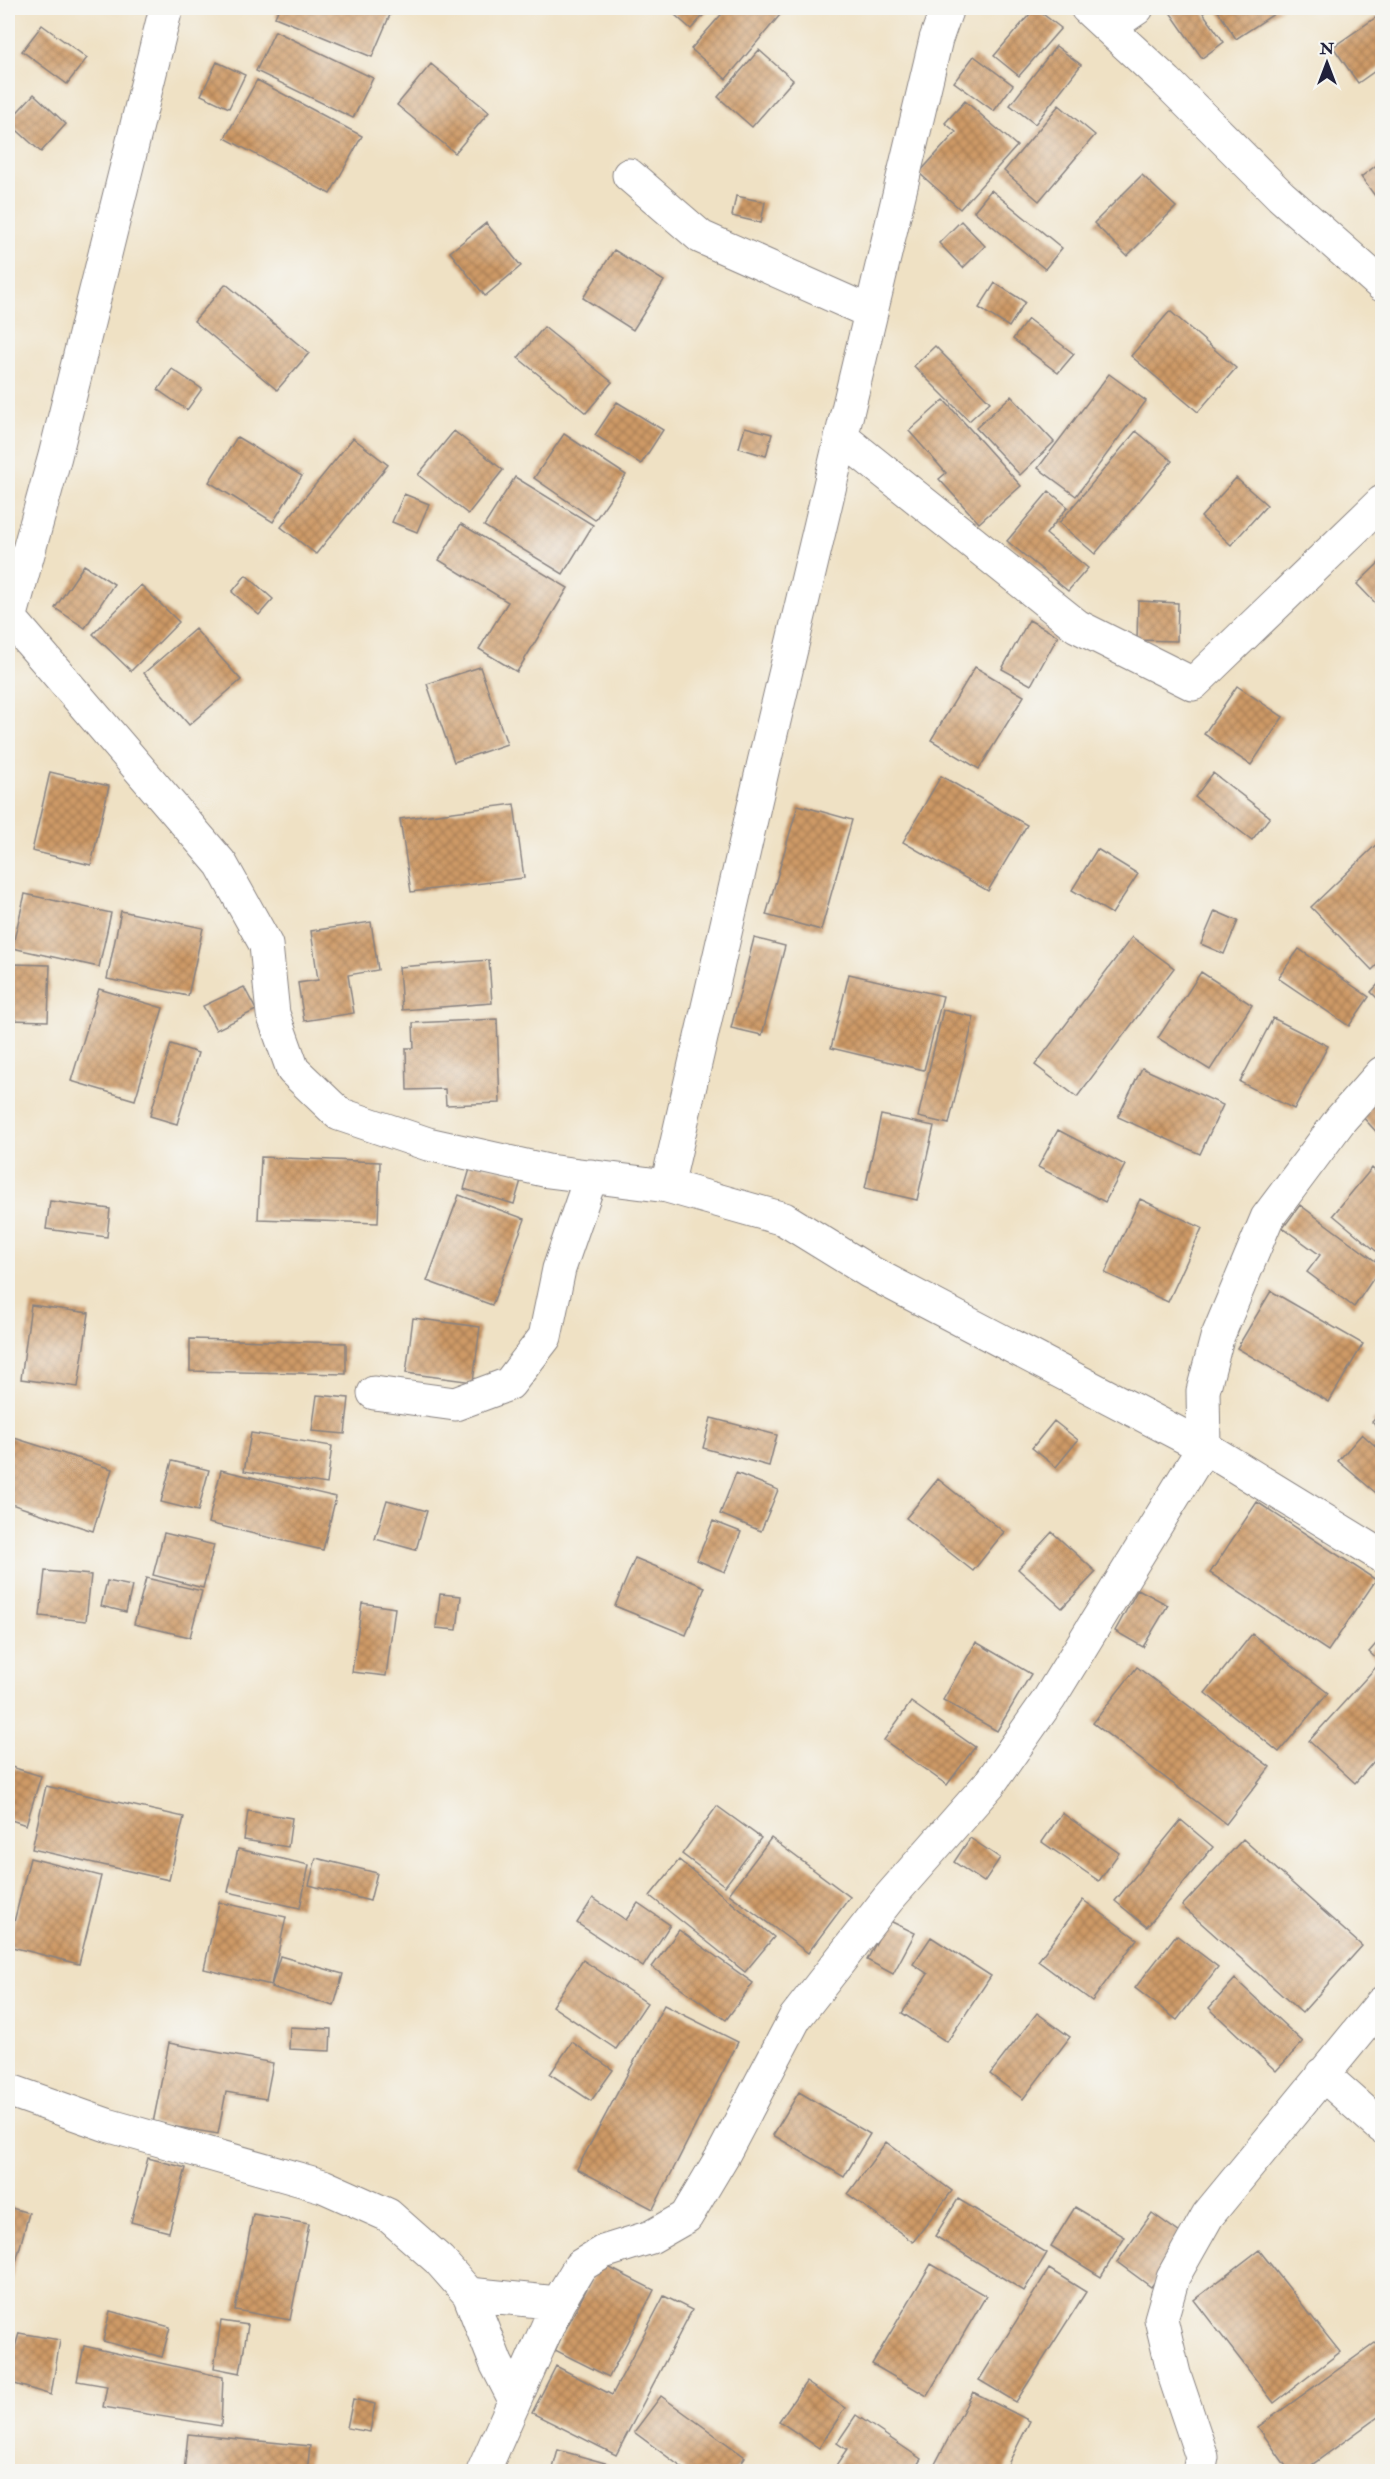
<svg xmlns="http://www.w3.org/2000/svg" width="1390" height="2479" font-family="'IM FELL Double Pica',serif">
<defs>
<pattern id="building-cross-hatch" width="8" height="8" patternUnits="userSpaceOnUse" patternTransform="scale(1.5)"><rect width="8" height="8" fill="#ce9a66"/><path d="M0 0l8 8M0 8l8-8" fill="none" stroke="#a77d55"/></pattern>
</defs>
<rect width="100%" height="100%" fill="#f6f6f2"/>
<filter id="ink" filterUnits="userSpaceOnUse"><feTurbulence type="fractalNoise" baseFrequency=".0167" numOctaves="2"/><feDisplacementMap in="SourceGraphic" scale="12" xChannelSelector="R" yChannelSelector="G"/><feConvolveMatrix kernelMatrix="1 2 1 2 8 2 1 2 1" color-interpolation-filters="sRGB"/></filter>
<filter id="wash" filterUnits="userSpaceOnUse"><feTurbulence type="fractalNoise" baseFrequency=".008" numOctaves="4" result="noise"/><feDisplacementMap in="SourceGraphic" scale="24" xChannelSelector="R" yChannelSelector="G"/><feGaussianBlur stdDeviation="1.35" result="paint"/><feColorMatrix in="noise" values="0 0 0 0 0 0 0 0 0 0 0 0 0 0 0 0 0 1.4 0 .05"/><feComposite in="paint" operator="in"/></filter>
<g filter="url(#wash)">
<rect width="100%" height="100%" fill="#efe1c4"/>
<g id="blocks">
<path fill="url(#building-cross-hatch)" d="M279 8H385L392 10 372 57 275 17Z
M667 8H710L691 29Z
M727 8 785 9 726 79 691 49Z
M1035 8 1061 28 1019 76 994 56Z
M1167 8H1211L1203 13 1224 42 1202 58Z
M1223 8H1283L1236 39 1218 11Z
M1378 16 1382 23V66L1358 83 1333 47Z
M42 25 87 58 67 84 22 51Z
M275 31 373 78 353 118 256 71Z
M1056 46 1081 65 1035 124 1010 105Z
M759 50 793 80 752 127 718 97Z
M974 56 1013 85 994 111 954 82Z
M217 62 245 75 229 108 201 95Z
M431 64 489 112 455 153 397 105Z
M257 80 362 136 330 194 225 138Z
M34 94 66 124 41 152 8 122Z
M965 101 1017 146 960 209 919 173 956 132 945 123Z
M1059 105 1095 135 1039 201 1004 171Z
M1382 161V197L1378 200 1361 177Z
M1142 175 1176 207 1127 256 1094 223Z
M991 190 1062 248 1045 269 974 211Z
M736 196 765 202 761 223 732 216Z
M961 221 985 246 963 268 939 243Z
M486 223 521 266 485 296 450 252Z
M614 250 664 281 633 330 583 298Z
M995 283 1025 302 1009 327 979 308Z
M226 284 309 353 277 390 194 321Z
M1170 311 1236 368 1198 412 1131 356Z
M1028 319 1074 354 1058 373 1013 339Z
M544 327 612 382 586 413 518 358Z
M935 346 990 402 969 421 914 366Z
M172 369 202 389 187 410 158 390Z
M1109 374 1146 401 1076 496 1038 468Z
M1011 396 1054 442 1020 475 976 428Z
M944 400 1021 486 979 523 939 479 946 473 909 431Z
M617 402 663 430 641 464 595 435Z
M745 427 772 434 766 456 739 448Z
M454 431 503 470 468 514 418 475Z
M1136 431 1172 461 1095 554 1059 523Z
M564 434 626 475 595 520 534 478Z
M237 437 302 476 273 522 209 482Z
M353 438 388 465 316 554 281 527Z
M515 477 593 525 563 574 484 526Z
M1236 478 1267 505 1231 545 1201 517Z
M1049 491 1068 507 1046 534 1088 568 1068 591 1007 541Z
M404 494 429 504 417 532 392 522Z
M461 524 568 588 517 672 479 649 508 602 439 560Z
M1382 560V610L1357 584Z
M84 565 114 584 85 628 55 608Z
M246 575 273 599 259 615 232 592Z
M141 585 179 622 131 671 93 634Z
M1138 601 1178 603 1177 641 1137 640Z
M1029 620 1058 636 1031 685 1002 669Z
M195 629 241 680 189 725 144 673Z
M480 667 507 744 454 762 427 684Z
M975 667 1024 696 979 769 931 740Z
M1237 686 1283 717 1251 765 1204 734Z
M50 772 109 786 91 865 32 851Z
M1213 773 1270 817 1252 840 1195 797Z
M941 776 1027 825 988 891 903 842Z
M514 804 524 878 411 892 400 819Z
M798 805 852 820 821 930 766 915Z
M1382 839V960L1372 970 1311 907Z
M1097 849 1138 874 1112 914 1072 890Z
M25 894 111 913 99 967 12 948Z
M121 911 203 928 188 996 107 979Z
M1215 911 1238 921 1224 954 1201 944Z
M371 922 378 970 348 975 354 1013 304 1021 298 983 318 980 311 931Z
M1132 937 1174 968 1077 1097 1035 1065Z
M754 938 785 946 762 1035 731 1028Z
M1299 949 1369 997 1349 1026 1278 978Z
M489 960 492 1003 402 1010 399 967Z
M12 964 50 965 48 1021 10 1020Z
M1201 972 1252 1005 1210 1070 1158 1038Z
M849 974 943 996 924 1070 831 1048Z
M1382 980V1003L1371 992Z
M244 987 256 1010 216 1030 203 1006Z
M99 989 163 1008 135 1100 71 1081Z
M943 1010 974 1017 949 1124 918 1117Z
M1273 1018 1328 1046 1294 1109 1240 1082Z
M497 1019 500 1103 446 1105 445 1089 407 1090 406 1048H414L413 1023Z
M171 1044 198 1053 177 1124 150 1116Z
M1142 1068 1223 1105 1200 1154 1118 1117Z
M1382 1093V1136L1381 1137 1360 1114Z
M881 1115 934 1126 917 1200 865 1188Z
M1058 1130 1125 1165 1105 1202 1038 1167Z
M261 1157 380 1162 378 1223 258 1219Z
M472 1162 522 1177 514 1204 464 1189Z
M1372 1168 1382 1177V1256L1333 1215Z
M459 1195 525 1219 492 1305 427 1281Z
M1140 1199 1202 1228 1168 1302 1105 1273Z
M50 1201 110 1209 107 1237 46 1229Z
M1300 1205 1382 1266 1354 1307 1307 1272 1320 1255 1283 1228Z
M1271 1291 1363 1344 1329 1402 1237 1348Z
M31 1305 89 1313 78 1387 21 1379Z
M413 1318 480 1327 473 1382 406 1373Z
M190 1339 346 1343V1374L190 1371Z
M317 1395 349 1398 345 1434 312 1431Z
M1382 1412V1432L1372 1422Z
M711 1418 777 1435 769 1466 703 1448Z
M1054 1421 1078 1440 1056 1467 1032 1448Z
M251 1433 332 1446 327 1484 244 1471Z
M1362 1434 1382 1452V1498L1338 1461Z
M8 1436 112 1469 93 1531 8 1503Z
M172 1461 209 1470 198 1511 161 1502Z
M221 1470 336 1497 323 1550 208 1523Z
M736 1473 778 1490 761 1531 720 1514Z
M938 1479 1004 1532 973 1571 906 1518Z
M387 1500 427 1511 416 1550 375 1539Z
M1257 1502 1376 1580 1328 1651 1210 1573Z
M713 1521 741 1532 725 1572 697 1560Z
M1052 1532 1096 1572 1062 1608 1018 1569Z
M164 1533 214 1545 203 1588 153 1575Z
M635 1558 705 1587 686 1635 615 1606Z
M45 1571 91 1575 86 1621 40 1616Z
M146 1578 202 1591 190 1637 134 1624Z
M107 1581 132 1586 126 1612 101 1606Z
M1138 1589 1168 1605 1143 1647 1115 1631Z
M440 1594 461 1596 457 1630 436 1628Z
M362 1603 395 1608 386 1676 352 1672Z
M1252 1634 1328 1693 1279 1752 1205 1693Z
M1382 1637V1664L1369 1652Z
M976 1642 1031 1674 997 1731 943 1700Z
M1137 1667 1270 1767 1226 1824 1093 1723Z
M1376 1667 1382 1673V1752L1355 1783 1309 1741Z
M911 1702 975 1747 947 1785 884 1740Z
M8 1766 41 1776 26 1825 8 1819Z
M46 1786 184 1817 169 1880 32 1849Z
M717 1806 761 1838 725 1886 682 1854Z
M248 1811 292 1818 288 1847 244 1840Z
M1062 1813 1119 1853 1099 1881 1042 1842Z
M1181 1820 1213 1847 1147 1927 1115 1901Z
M771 1838 850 1897 808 1953 729 1894Z
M970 1838 1000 1858 984 1882 954 1862Z
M1243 1839 1362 1946 1302 2013 1182 1906Z
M238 1849 309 1865 300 1908 228 1892Z
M30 1858 101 1876 79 1964 8 1946Z
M316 1858 377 1873 370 1901 309 1885Z
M679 1860 774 1937 745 1972 650 1896Z
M593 1898 626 1920 638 1903 670 1925 643 1967 577 1923Z
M1083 1900 1137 1939 1092 2001 1038 1961Z
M219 1902 286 1917 271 1985 204 1969Z
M888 1920 915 1933 893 1974 867 1960Z
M679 1930 753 1983 726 2020 652 1967Z
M1176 1935 1218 1967 1177 2020 1135 1988Z
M931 1937 991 1976 947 2042 902 2013 928 1974 913 1964Z
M280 1956 343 1974 334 2006 271 1987Z
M583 1960 647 2003 616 2049 552 2006Z
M1235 1979 1303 2042 1276 2071 1209 2008Z
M664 2005 738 2042 653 2209 577 2169Z
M1037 2013 1070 2037 1023 2099 990 2074Z
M290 2027 331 2029 330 2051 289 2049Z
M572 2042 613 2070 591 2101 550 2074Z
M169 2043 273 2063 266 2099 226 2092 218 2134 153 2123Z
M799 2092 870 2134 844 2177 773 2135Z
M886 2142 952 2191 913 2242 848 2194Z
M148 2158 186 2168 169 2232 131 2222Z
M958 2199 1047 2253 1024 2291 935 2236Z
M8 2207 29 2213 8 2292Z
M1075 2207 1125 2237 1101 2277 1051 2246Z
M1152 2213 1187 2238 1151 2287 1117 2262Z
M253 2214 309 2224 290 2320 235 2310Z
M1259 2250 1340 2352 1274 2403 1194 2300Z
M600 2263 654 2290 609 2377 555 2350Z
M931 2264 986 2296 927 2396 872 2364Z
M1049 2269 1086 2292 1016 2402 979 2380Z
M664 2296 692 2310 616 2455 532 2413 556 2366 612 2395Z
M110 2311 170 2327 162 2357 103 2341Z
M221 2321 248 2325 240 2373 214 2368Z
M19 2333 60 2340 51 2395 8 2382V2371Z
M1382 2338V2414L1302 2472H1290L1258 2427Z
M84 2346 223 2377 221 2426 103 2407 107 2386 77 2381Z
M806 2382 845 2408 819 2448 779 2421Z
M973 2392 1030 2421 1004 2472H946L934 2466Z
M661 2396 745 2457 735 2472H688L634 2432Z
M353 2399 375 2404 370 2432 347 2428Z
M856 2415 921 2459 913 2472H832L847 2450 837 2443Z
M188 2434 310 2446 307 2472H184Z
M558 2450 609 2464 607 2472H552Z"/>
</g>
</g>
<g filter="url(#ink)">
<use href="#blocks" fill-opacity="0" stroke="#888280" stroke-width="1.5"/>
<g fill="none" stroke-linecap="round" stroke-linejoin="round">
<defs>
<path id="street" d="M1087 8 1167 82 1281 196 1382 285
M1109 27 1137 8
M629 175 701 237 870 312
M841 437 1077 626 1193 684 1382 502
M9 617 221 864 266 945 273 1014 293 1070 339 1114 428 1144 548 1171 667 1186
M8 626 55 456 166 8
M1382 1073 1341 1119 1267 1218 1217 1338 1203 1391 1204 1447 1382 1556
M374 1393 455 1404 509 1384 545 1337 559 1269 591 1176
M1322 2074 1382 2127
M8 2090 107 2125 323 2186 388 2215 439 2260 469 2294 496 2363 514 2398
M469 2294 558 2303
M483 2472 558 2303 580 2266 603 2252 651 2237 686 2217 723 2155 795 2018 888 1899 990 1783 1049 1699 1204 1447 870 1272 784 1219 667 1186 763 767 936 39 947 8
M1199 2472 1202 2457 1174 2374 1161 2319 1173 2277 1208 2215 1382 2003"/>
</defs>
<use href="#street" stroke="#888280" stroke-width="35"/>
<use href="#street" stroke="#fff" stroke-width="33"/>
</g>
</g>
<rect width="1390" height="2479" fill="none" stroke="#f6f6f2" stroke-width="30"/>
<g transform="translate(1327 63)" stroke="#f6f6f2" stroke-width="4.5" paint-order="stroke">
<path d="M0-4.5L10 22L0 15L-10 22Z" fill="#22223b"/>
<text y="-9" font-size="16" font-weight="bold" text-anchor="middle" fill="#22223b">N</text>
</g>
</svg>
